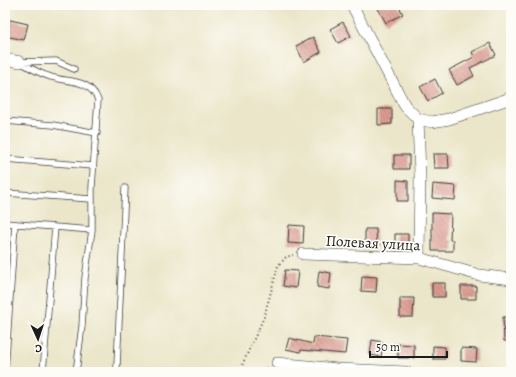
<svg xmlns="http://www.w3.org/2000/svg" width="516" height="377" font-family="Alegreya,serif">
<defs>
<pattern id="building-back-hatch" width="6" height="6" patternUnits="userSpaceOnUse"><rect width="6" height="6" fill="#dc9b90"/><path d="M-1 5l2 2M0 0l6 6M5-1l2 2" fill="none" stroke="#b27e75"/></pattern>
</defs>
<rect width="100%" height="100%" fill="#fdfcf7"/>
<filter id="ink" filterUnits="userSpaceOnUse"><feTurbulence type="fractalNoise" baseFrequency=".025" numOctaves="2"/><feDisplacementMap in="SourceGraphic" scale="8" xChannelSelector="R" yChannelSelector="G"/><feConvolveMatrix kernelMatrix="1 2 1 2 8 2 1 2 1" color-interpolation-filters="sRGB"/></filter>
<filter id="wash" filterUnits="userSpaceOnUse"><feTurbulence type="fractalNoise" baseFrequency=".012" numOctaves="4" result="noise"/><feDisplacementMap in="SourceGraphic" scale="16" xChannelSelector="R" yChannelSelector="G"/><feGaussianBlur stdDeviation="0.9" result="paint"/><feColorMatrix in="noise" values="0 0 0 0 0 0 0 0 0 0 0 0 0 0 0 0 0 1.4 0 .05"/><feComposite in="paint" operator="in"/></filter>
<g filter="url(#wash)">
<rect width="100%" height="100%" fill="#ebe6c9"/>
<g id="blocks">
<path fill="url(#building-back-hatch)" d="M376 5H398L403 14 386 23Z
M6 19 28 24 24 40 5 36Z
M343 22 351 36 338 43 330 29Z
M313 37 321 52 304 62 296 46Z
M490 43 496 55 470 68 474 76 457 85 449 70 474 57 472 52Z
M435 79 442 93 428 101 420 87Z
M378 109H392V124L378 125Z
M433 154H448L449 168H434Z
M394 155H409V169H394Z
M397 180 408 181V201H397Z
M433 184 456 186 455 200 432 198Z
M432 213 451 214 450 240H453V251H432Z
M289 225 304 226 303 244 288 243Z
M365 229H376L377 247H365Z
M395 234H408V250H395Z
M285 270 298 271 296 288 283 286Z
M319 271 331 273 329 289 317 287Z
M362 276 377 277 376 292 361 291Z
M432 283H445V297H432Z
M461 286H476V299H461Z
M400 298H414L413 317H400Z
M503 317H511V341H504Z
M314 337 347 340 345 354 301 350 300 352 286 349 289 338 313 344Z
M372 340 383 342 381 357 370 355Z
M398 344 414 345V358H398Z
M433 346 445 347V359H433Z
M461 348 477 349 476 362 461 361Z"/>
</g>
</g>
<g filter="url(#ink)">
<use href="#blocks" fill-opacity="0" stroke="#3b3a36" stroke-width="1"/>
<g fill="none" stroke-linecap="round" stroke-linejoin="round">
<defs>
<path id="lane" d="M20 62C30 68 40 74 51 77 70 83 89 78 98 100L92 187V230L85 278 82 326 76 372
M21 62 56 61 74 69
M5 121 53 125 97 133
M5 159 93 166
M5 193 91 199
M5 223 92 230
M5 372 15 224
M43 372 55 227
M116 372 117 366 125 188"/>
<path id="street" d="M352 5 405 106 418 119
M5 59 20 62
M418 119 420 175 419 258
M418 119 432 122 449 119 511 98
M303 254 419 258 479 275 511 279
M277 363 337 369 406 372"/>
</defs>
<use href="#lane" stroke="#3b3a36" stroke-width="7"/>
<use href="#street" stroke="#3b3a36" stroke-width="12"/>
<path stroke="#3b3a36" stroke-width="2" stroke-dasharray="1 3" stroke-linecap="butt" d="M239 372 264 317 278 266 286 257 293 255
M261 372 267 366"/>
<use href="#lane" stroke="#fff" stroke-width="5.5"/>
<use href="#street" stroke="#fff" stroke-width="11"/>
</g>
</g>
<g text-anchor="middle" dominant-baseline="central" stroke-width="3.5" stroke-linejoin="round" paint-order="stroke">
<g font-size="15" fill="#1c1c1c" stroke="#fdfcf7">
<text transform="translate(373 243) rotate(3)">Полевая улица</text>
</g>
</g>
<rect width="516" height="377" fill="none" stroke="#fdfcf7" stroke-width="20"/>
<g transform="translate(38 339) rotate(177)" stroke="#fdfcf7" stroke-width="3" paint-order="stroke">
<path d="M0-3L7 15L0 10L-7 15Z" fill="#1c1c1c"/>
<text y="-6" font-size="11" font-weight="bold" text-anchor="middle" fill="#1c1c1c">С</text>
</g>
<path d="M370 351v6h77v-6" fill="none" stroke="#1c1c1c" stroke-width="2"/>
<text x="376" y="351" font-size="12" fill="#1c1c1c" stroke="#fdfcf7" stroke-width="3" paint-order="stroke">50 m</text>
</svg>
